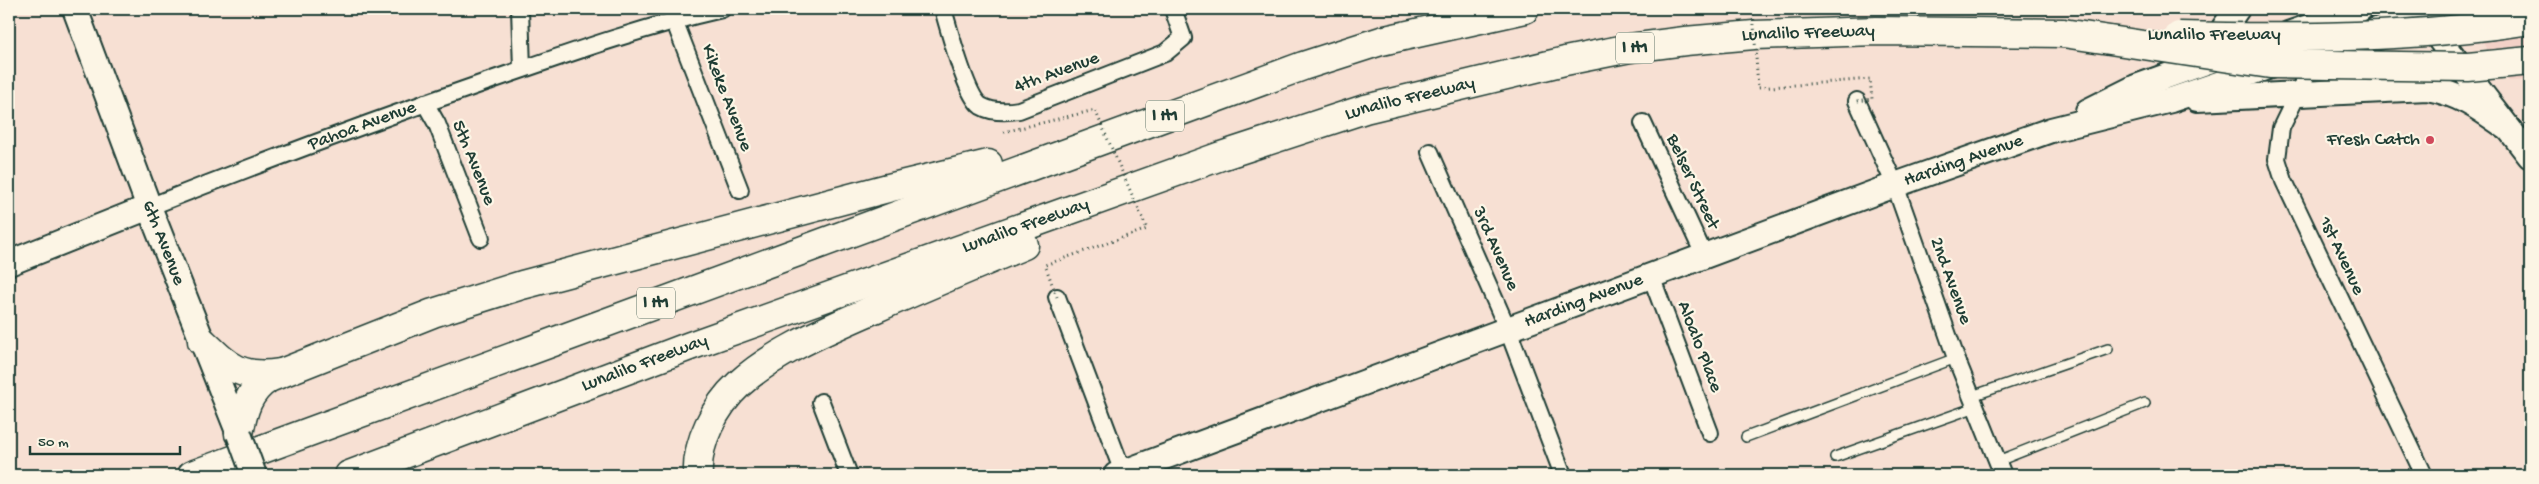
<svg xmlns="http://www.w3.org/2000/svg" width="2539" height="484" font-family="'Gochi Hand',sans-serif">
<rect width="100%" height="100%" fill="#f7e0d3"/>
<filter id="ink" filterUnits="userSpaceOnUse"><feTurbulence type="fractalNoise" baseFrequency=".02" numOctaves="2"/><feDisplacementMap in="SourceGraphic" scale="10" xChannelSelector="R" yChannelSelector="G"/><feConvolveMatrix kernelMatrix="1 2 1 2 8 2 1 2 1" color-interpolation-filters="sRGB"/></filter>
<g filter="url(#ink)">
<path fill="#f3d1c7" d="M2473 9H2530V80L2509 81 2462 13Z"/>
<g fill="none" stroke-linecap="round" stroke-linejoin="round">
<defs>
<path id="lane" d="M1972 396 2108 349
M1746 437 1956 358
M1835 457 1976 407
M1998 461 2145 403"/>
<g id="street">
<path d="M520 9 522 69"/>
<path d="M943 9C949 29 966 96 981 106 993 113 1007 112 1019 110L1165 53 1183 38 1173 9"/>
<path d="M674 20 740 190"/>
<path d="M2315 58 2281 128 2277 159 2284 181 2424 475"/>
<path d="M1857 101 1895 185 1956 358 2003 475"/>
<path d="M425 103 437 124 481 238"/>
<path d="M1643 123 1705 257"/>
<path d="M1430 152 1508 330 1563 475"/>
<path id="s1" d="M149 207C260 163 373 121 486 82 564 55 642 27 722 9"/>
<path d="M1651 276 1710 433"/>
<path d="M1057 297 1124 475"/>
<path d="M821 402 849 475"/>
</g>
<g id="secondary">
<path id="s2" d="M75 9 149 207 239 434"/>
<path d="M2424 19 2530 156"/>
<path d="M2288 34 2360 9"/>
<path d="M2210 48 2237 9"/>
<path d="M2197 99 2427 88C2460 94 2479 108 2506 127"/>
<path d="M2088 111 2136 87 2223 56"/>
<path d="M9 263 149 207"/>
<path id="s3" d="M1116 475 1895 185 2051 130 2171 100 2438 9"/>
</g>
<g id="highway">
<path d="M202 341C229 367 240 379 280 373"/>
<path d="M239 434C243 411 248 391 269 378L433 313 522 285 888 188 988 164"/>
<path d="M192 475 1303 66 1381 41 1525 9"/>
<path id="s4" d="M349 475 690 346 1221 156 1365 109 1565 61 1630 48 1685 41 1754 35 1876 31 2063 33"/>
<path d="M698 475C696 443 715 406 739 384 775 351 829 329 874 309 924 287 974 266 1024 245"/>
</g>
</defs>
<use href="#lane" stroke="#1f3d34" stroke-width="12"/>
<use href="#street" stroke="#1f3d34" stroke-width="20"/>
<use href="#secondary" stroke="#1f3d34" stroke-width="28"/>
<use href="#highway" stroke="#1f3d34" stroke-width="31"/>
<use href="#lane" stroke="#fcf5e5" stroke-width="9"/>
<use href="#street" stroke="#fcf5e5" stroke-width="16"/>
<use href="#secondary" stroke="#fcf5e5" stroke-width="24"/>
<use href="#highway" stroke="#fcf5e5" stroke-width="28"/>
<defs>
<path id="secondary-bridge" d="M239 434 254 475"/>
<path id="highway-bridge" d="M2063 33 2270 64 2468 67 2530 61
M2179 36C2293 39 2418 38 2530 20"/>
</defs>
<use href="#secondary-bridge" stroke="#1f3d34" stroke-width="28" stroke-linecap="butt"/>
<use href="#highway-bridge" stroke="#1f3d34" stroke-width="31" stroke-linecap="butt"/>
<path stroke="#1f3d34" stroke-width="3" stroke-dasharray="1 4" stroke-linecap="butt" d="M1753 9 1758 88 1870 79 1872 99 1857 101
M1004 132 1095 110 1147 229 1045 265 1057 297"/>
<use href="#secondary-bridge" stroke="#fcf5e5" stroke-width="24"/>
<use href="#highway-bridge" stroke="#fcf5e5" stroke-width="28"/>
</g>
</g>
<circle fill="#d1495b" stroke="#fcf5e5" stroke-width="2" cx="2430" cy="140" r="5"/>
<g text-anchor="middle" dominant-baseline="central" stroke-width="4.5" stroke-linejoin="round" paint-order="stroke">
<g fill="#fcf5e5" stroke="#617469" stroke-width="1">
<rect x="1616" y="32.5" width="38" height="31" rx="4"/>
<rect x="1146" y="100.5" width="38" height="31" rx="4"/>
<rect x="637" y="287.5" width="38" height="31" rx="4"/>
</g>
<g font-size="18" font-weight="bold" fill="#1f3d34">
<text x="1635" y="48">I H1</text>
<text x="1165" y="116">I H1</text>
<text x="656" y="303">I H1</text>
</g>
<g font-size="19" fill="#1f3d34" stroke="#fcf5e5">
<text stroke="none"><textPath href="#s4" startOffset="1531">Lunalilo Freeway</textPath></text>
<text x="2214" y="35">Lunalilo Freeway</text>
<text transform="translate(1057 73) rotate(-20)">4th Avenue</text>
<text transform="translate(726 98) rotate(69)">Kikeke Avenue</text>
<text stroke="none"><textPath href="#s4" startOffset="1126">Lunalilo Freeway</textPath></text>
<text stroke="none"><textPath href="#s1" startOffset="228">Pahoa Avenue</textPath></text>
<text stroke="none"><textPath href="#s3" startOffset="904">Harding Avenue</textPath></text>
<text transform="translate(473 163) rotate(68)">5th Avenue</text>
<text transform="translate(1692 182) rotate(65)">Belser Street</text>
<text stroke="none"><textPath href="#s4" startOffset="721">Lunalilo Freeway</textPath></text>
<text stroke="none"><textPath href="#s2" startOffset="250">6th Avenue</textPath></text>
<text transform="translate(1495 249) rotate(66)">3rd Avenue</text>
<text transform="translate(2341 256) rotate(65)">1st Avenue</text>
<text transform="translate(1950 281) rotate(70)">2nd Avenue</text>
<text stroke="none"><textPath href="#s3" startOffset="499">Harding Avenue</textPath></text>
<text transform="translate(1699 347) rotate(69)">Aloalo Place</text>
<text stroke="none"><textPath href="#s4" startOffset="316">Lunalilo Freeway</textPath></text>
</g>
<g font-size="19" fill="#1f3d34" stroke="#fcf5e5" text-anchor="end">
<text x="2420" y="140">Fresh Catch</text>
</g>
</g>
<rect width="2539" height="484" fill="none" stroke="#fcf5e5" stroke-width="30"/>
<rect x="15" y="15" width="2509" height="454" fill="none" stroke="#1f3d34" stroke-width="2" filter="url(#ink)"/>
<path d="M30 446v8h150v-8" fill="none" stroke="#1f3d34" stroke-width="2.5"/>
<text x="38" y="446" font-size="15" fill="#1f3d34" stroke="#fcf5e5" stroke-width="4" paint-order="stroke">50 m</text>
</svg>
